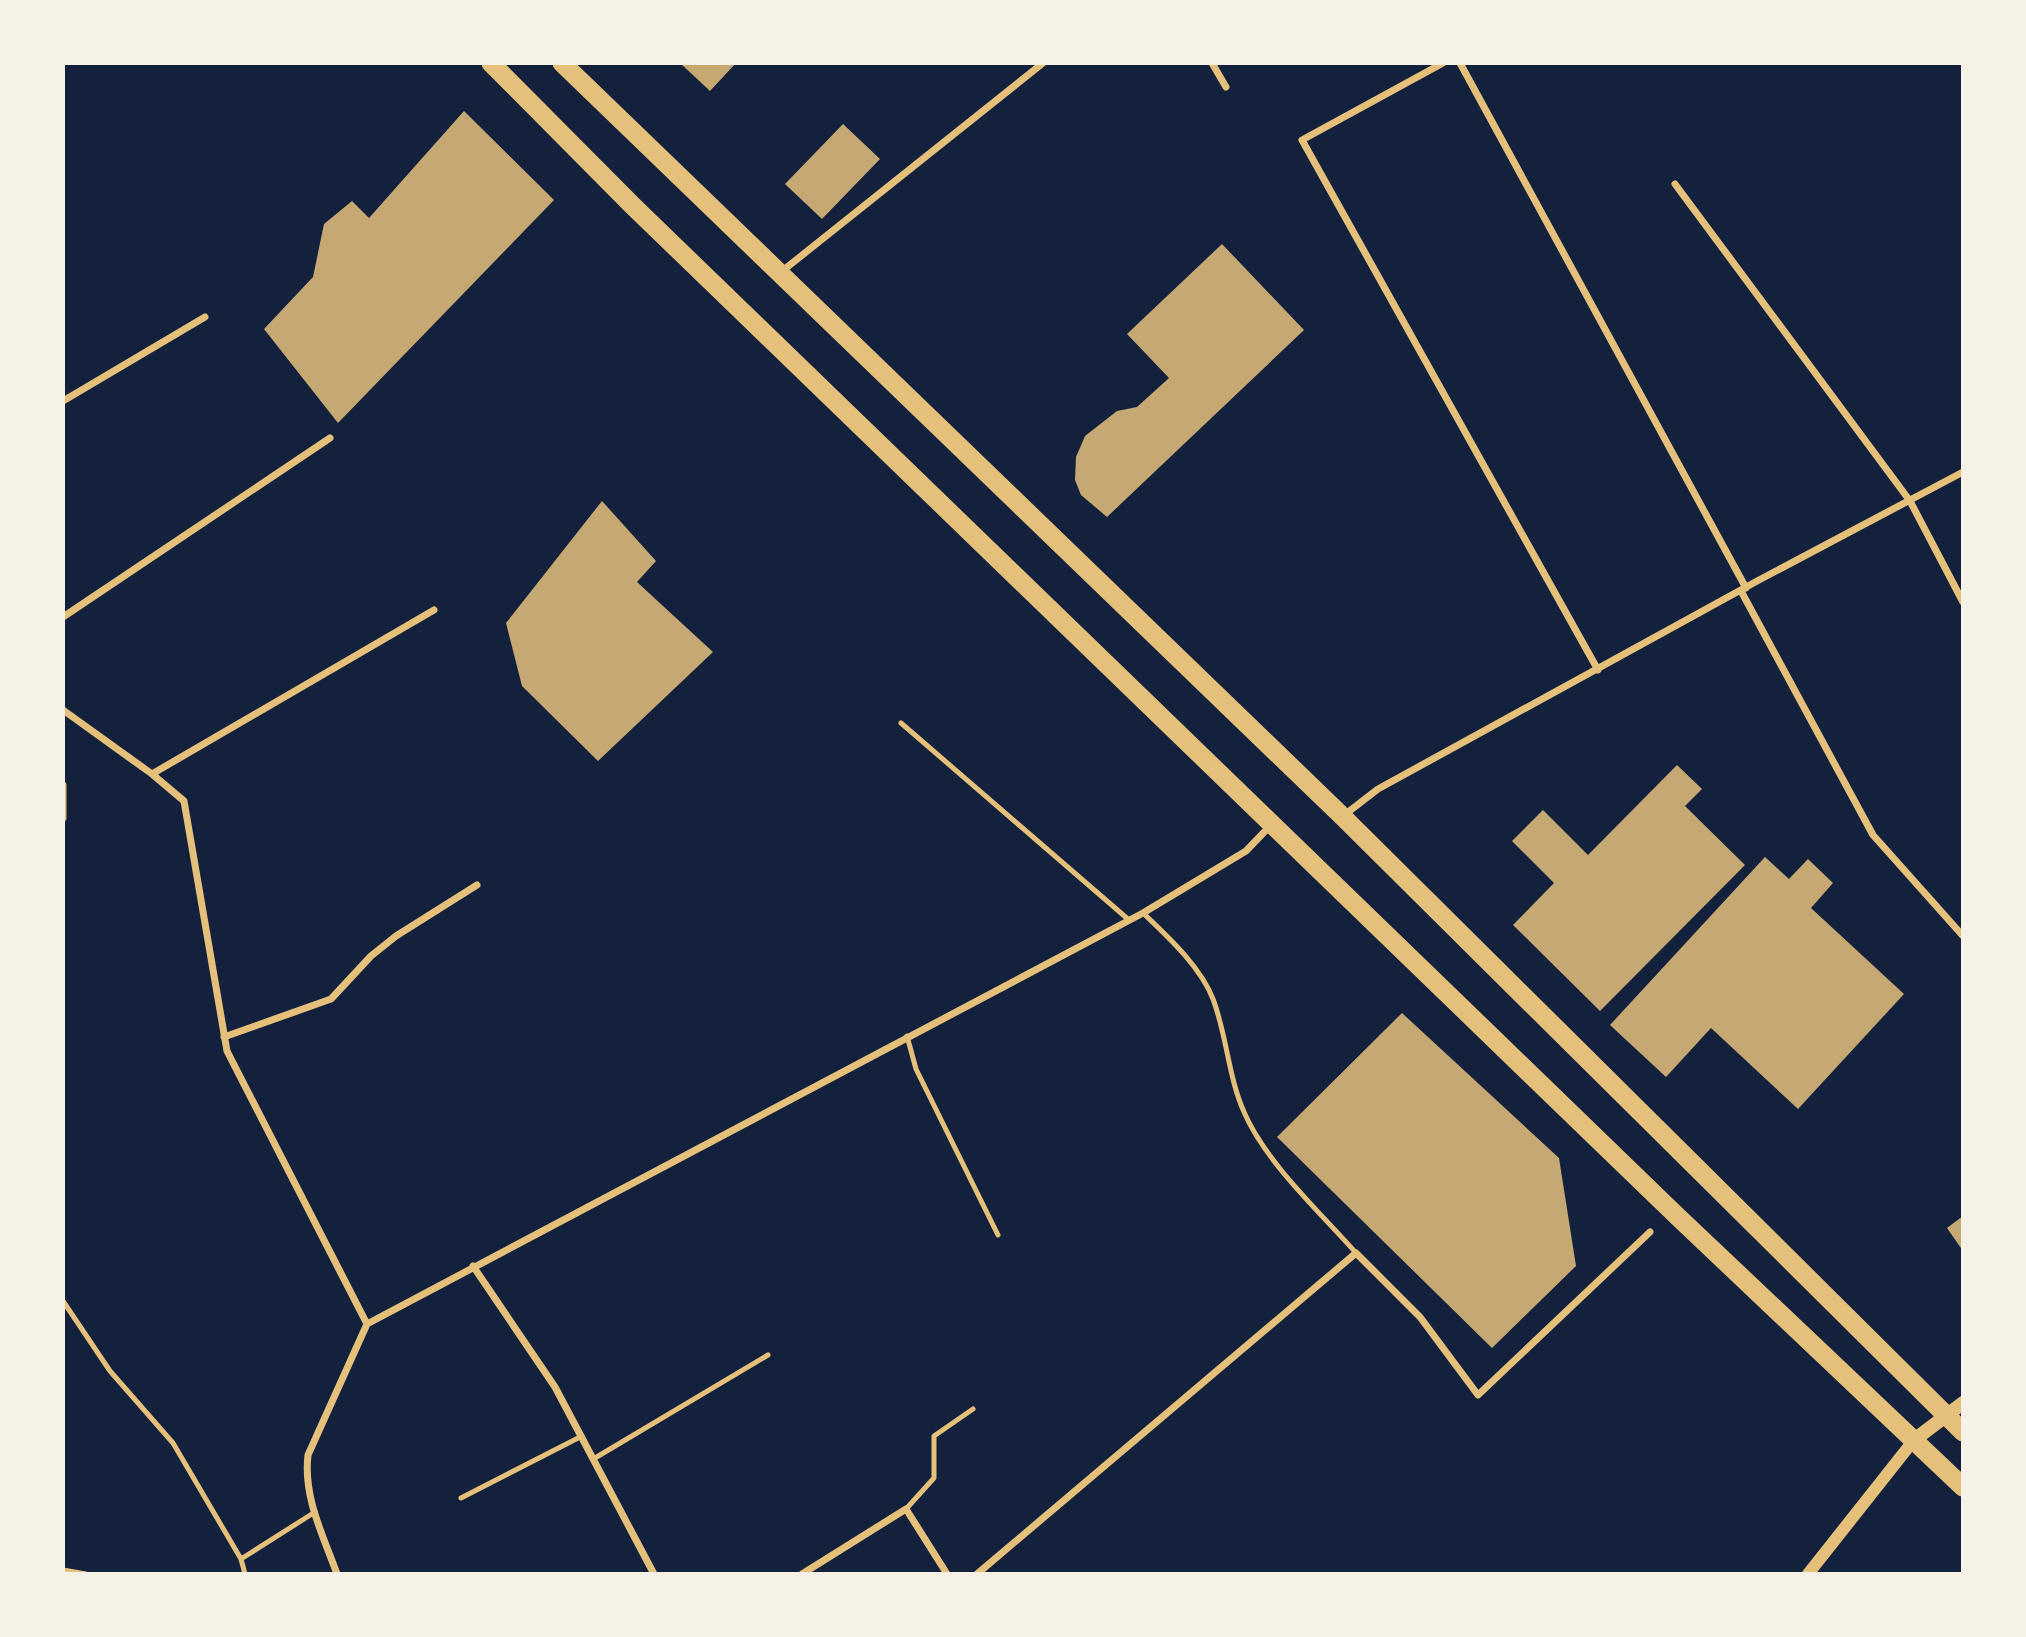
<svg xmlns="http://www.w3.org/2000/svg" width="2026" height="1637" font-family="'Nunito Sans',sans-serif">
<rect width="100%" height="100%" fill="#14213d"/>
<path fill="#c6a872" d="M680 63H736L710 91Z
M464 111 554 200 338 423 264 329 313 277 324 224 352 201 369 218Z
M843 124 880 159 822 219 785 184Z
M1222 244 1304 330 1107 517 1081 495 1075 480 1076 457 1085 436 1117 411 1137 407 1169 378 1127 334Z
M602 501 656 561 637 582 713 652 598 761 522 686 506 623Z
M1677 765 1702 789 1685 806 1745 865 1600 1011 1513 925 1554 883 1512 841 1543 810 1588 855Z
M1765 857 1789 879 1808 859 1833 883 1811 908 1904 994 1798 1109 1711 1028 1666 1077 1610 1025Z
M1402 1013 1559 1158 1576 1266 1492 1348 1277 1137Z
M1963 1216V1251L1947 1228Z"/>
<g fill="none" stroke-linecap="round" stroke-linejoin="round">
<path stroke="#e5c07b" stroke-width="5" d="M901 723 1129 920
M1143 913C1168 937 1200 966 1213 999 1227 1036 1228 1076 1244 1112 1266 1163 1320 1212 1356 1253
M907 1036 916 1069 998 1235
M63 1301 110 1371 173 1443 241 1559 245 1574
M595 1458 768 1355
M461 1498 582 1436
M906 1509 934 1478V1436L973 1409
M241 1559 315 1512
M63 1570 86 1574"/>
<path stroke="#e5c07b" stroke-width="7" d="M1212 63 1226 87
M1443 63 1302 140 1598 670
M1460 63 1746 588
M1675 184 1910 501 1963 602
M781 272 1043 63
M63 401 205 317
M1741 591 1873 835 1963 936
M63 617 330 438
M63 710 152 774 184 801 227 1051 367 1324
M152 774 434 610
M63 785V818
M1343 816 1378 789 1759 580 1963 472
M224 1037 331 999 371 956 396 936 477 885
M473 1266 555 1387 654 1574
M337 1574C323 1535 303 1497 308 1455L367 1324 1143 913 1246 851 1270 826
M802 1574 906 1509 947 1574
M977 1574 1356 1253 1420 1317 1478 1395 1650 1232"/>
<path stroke="#e5c07b" stroke-width="12" d="M1808 1574 1914 1440"/>
<path stroke="#e5c07b" stroke-width="14" d="M1914 1440 1963 1403"/>
<path stroke="#e5c07b" stroke-width="19" d="M491 63 633 206 1677 1216 1963 1487
M562 63 1342 816 1963 1432"/>
</g>
<rect width="2026" height="1637" fill="none" stroke="#f6f1e7" stroke-width="130"/>
</svg>
